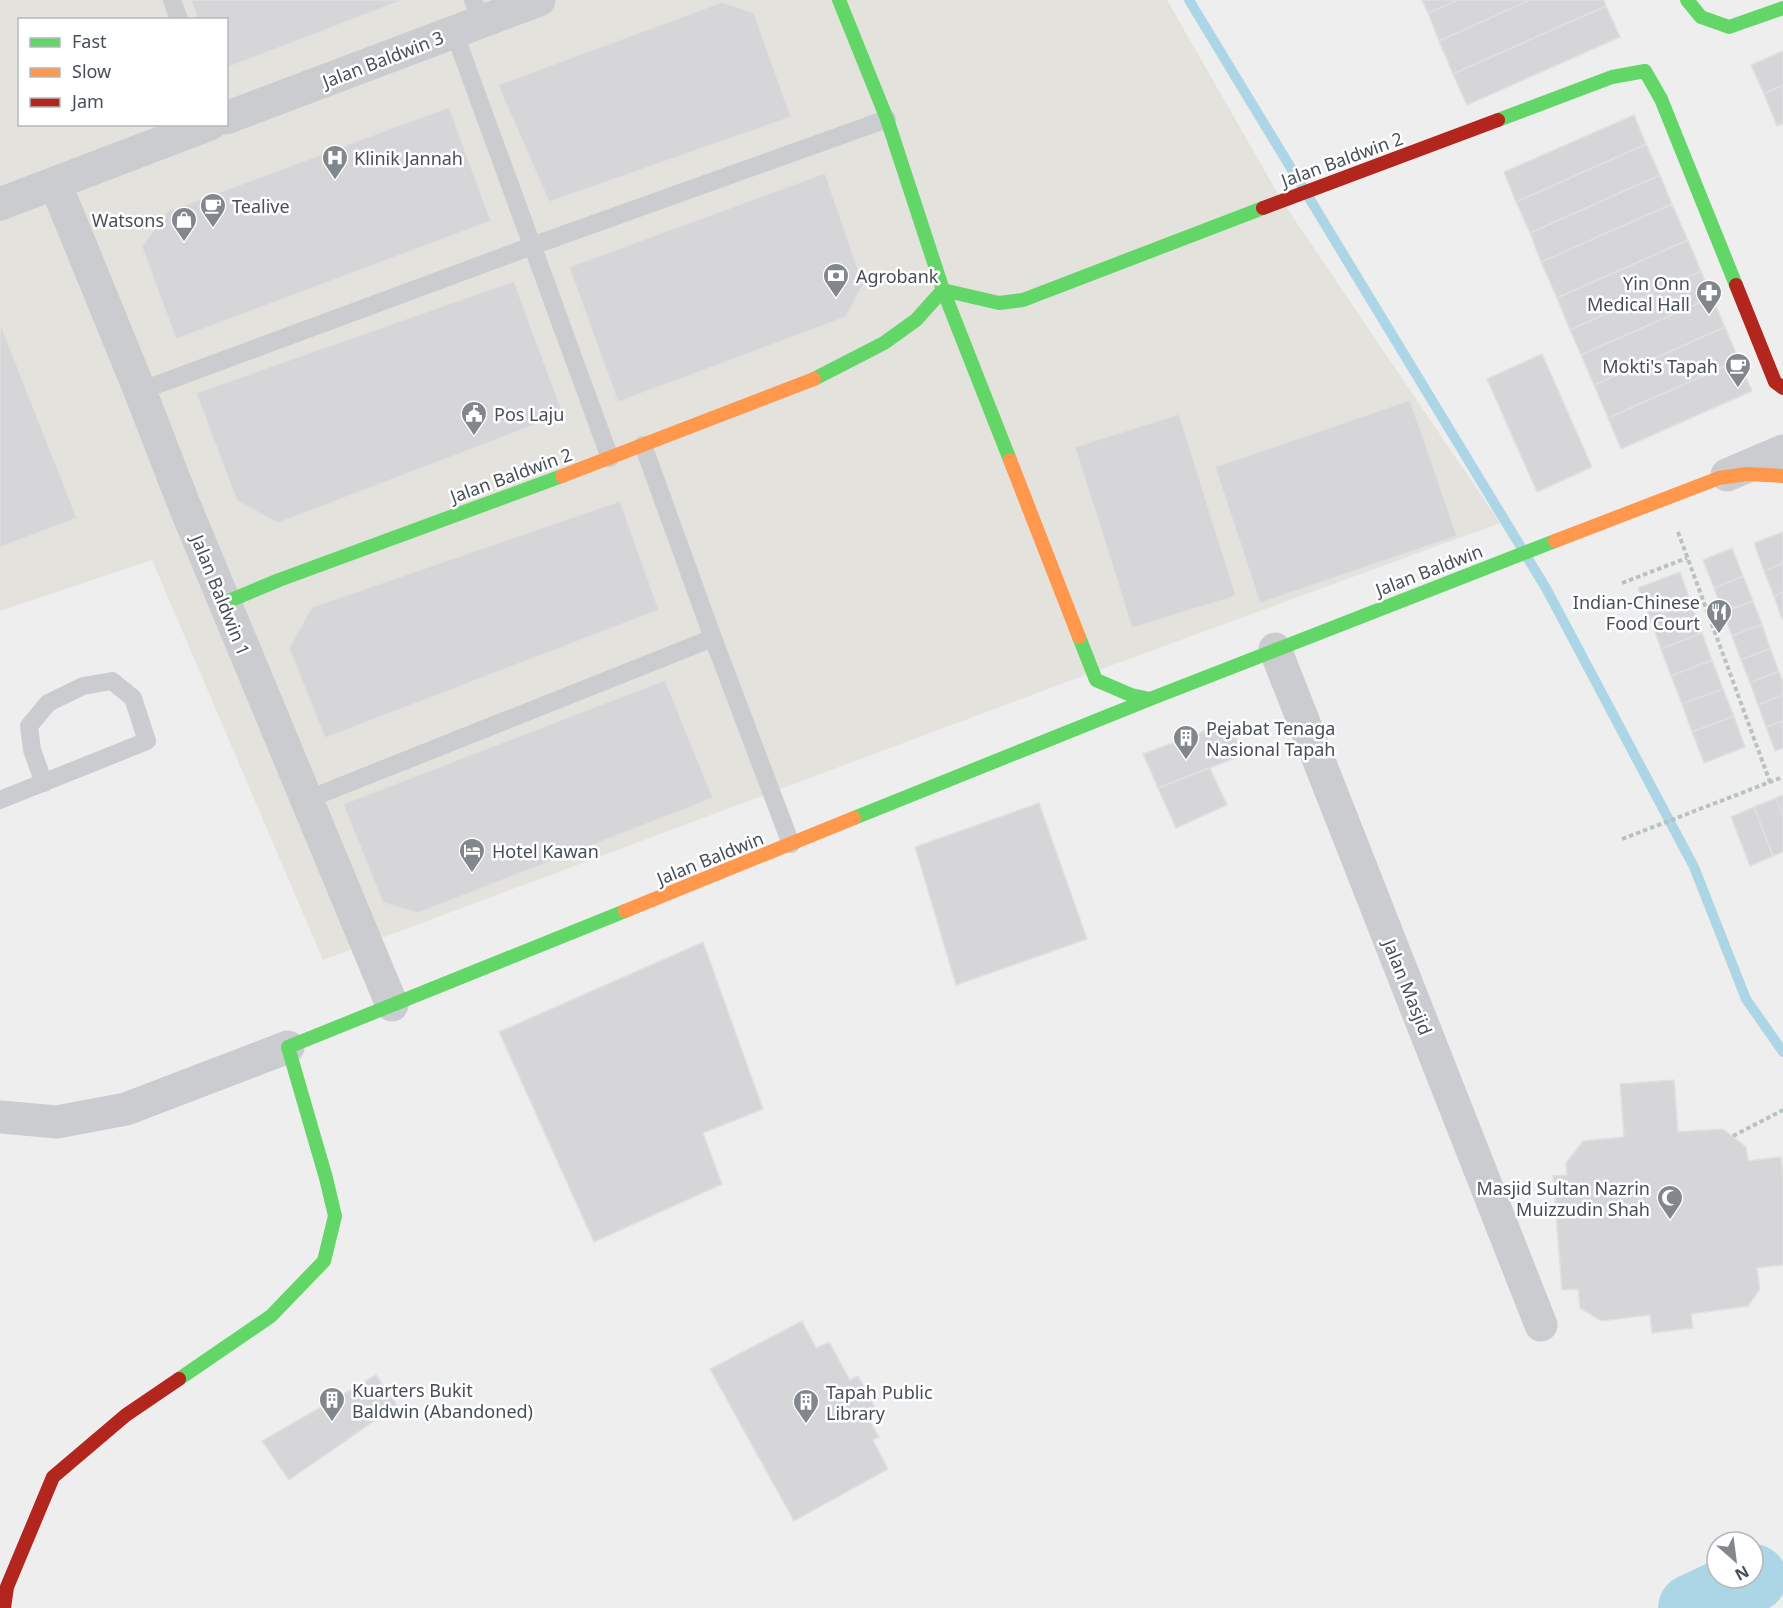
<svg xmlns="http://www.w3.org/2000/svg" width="1783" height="1608" font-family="'Noto Sans',sans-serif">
<rect width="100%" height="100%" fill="#efeeee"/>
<path fill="#e4e2dc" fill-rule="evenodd" d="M0 0H1167L1282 201 1500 523 1088 674 323 960 152 560 0 611ZM20 20H226V124H20Z"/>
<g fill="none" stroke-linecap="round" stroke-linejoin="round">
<path stroke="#acd6e6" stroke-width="10" d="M1189 0 1547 590 1694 867 1746 999 1783 1052"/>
<path stroke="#acd6e6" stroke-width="68" d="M1692 1608 1741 1585 1753 1578"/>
</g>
<path fill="#d6d6d8" stroke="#e0e0e1" stroke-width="1.5" d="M191 0H403L226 68V20H198Z
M1422 0H1458L1428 13Z
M1458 0H1530L1439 41 1428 13Z
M1530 0H1604L1606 6 1453 74 1439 41Z
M722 2 754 13 791 117 549 202 498 85Z
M1606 6 1620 37 1467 105 1453 74Z
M1783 51V85L1764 94 1751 65Z
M1783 85V124L1777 126 1764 94Z
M449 107 491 221 176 339 142 247 166 212Z
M1634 115 1646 144 1516 202 1504 172Z
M1646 144 1660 175 1530 233 1516 202Z
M825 173 863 284 846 317 618 402 569 267Z
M1660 175 1672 204 1541 262 1530 233Z
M1672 204 1688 240 1557 298 1541 262Z
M1688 240 1701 271 1570 330 1557 298Z
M1701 271 1712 297 1581 355 1570 330Z
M514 281 563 414 278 523 237 501 196 393Z
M1712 297 1725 327 1594 385 1581 355Z
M0 323 77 518 0 547Z
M1725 327 1739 360 1608 418 1594 385Z
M1542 354 1592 467 1537 492 1487 379Z
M1739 360 1752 391 1621 449 1608 418Z
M1410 400 1457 536 1260 603 1215 467Z
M1179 414 1236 596 1132 628 1075 447Z
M620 501 659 610 325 738 289 648 312 607Z
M1783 532V563L1764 571 1754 543Z
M1732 548 1743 576 1714 588 1703 560Z
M1783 563V592L1774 596 1764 571Z
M1680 572 1691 603 1650 618 1638 588Z
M1743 576 1753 601 1723 612 1714 588Z
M1783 592V619H1782L1774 596Z
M1753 601 1762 624 1732 636 1723 612Z
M1691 603 1702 633 1661 649 1650 618Z
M1762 624 1770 648 1741 660 1732 636Z
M1702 633 1712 660 1671 676 1661 649Z
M1770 648 1779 671 1750 683 1741 660Z
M1712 660 1723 689 1682 704 1671 676Z
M1779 671 1783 682V695L1758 705 1750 683Z
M665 680 713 798 418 913 383 903 343 804Z
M1723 689 1734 716 1692 732 1682 704Z
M1783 695V721L1766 727 1758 705Z
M1734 716 1745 747 1704 763 1692 732Z
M1783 721V748L1775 751 1766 727Z
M1229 722 1243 755 1158 788 1143 754Z
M1210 768 1227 805 1176 828 1158 788Z
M1783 795V817L1776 798Z
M1776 798 1783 817V852L1773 856 1754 807Z
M1039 803 1087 939 956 985 915 847Z
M1754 807 1773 856 1750 866 1731 817Z
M703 942 763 1109 703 1133 722 1184 594 1242 499 1032Z
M1674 1080 1678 1132 1723 1129 1746 1147 1748 1161 1781 1157 1783 1176V1265L1757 1268 1760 1289 1748 1306 1691 1314 1693 1328 1652 1333 1650 1315 1601 1321 1580 1308 1578 1289 1562 1290 1553 1176 1567 1175 1566 1163 1583 1141 1624 1137 1620 1084Z
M802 1321 816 1348 829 1342 850 1380 858 1376 875 1407 865 1413 879 1437 873 1440 888 1469 794 1521 710 1369Z
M376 1375 397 1405 289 1480 262 1441Z"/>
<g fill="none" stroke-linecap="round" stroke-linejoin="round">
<path stroke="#b8c3c0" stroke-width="4" stroke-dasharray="4.5 3" stroke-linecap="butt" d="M1678 532 1770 782
M1622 583 1687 558
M1622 839 1783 777
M1733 1136 1783 1110"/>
<path stroke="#cacccf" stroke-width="18" d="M172 0 179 20
M473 0 481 22
M454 32 610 458
M140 391 532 246 887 119
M643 445 713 638 791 844
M0 800 147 741 133 698 112 681 83 686 48 703 29 726 32 750 44 783
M306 800 713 638"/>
<path stroke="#cacccf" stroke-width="33" d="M226 118 539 0
M55 183 140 391 183 502 392 1005
M0 204 210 124
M1727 475 1783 451
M1275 649 1541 1325
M0 1117 57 1122 126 1109 288 1047"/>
<path stroke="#63d668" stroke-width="14" d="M839 0 887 119 943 290 1010 460
M1687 0 1701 17 1729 27 1783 8
M1498 120 1612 77 1645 71 1661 99 1736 285
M814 379 884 343 916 320 943 290 999 303 1023 300 1263 208
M224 603 279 580 562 476
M1079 637 1096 680 1131 695 1150 699 1555 541
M854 818 1150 699
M179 1379 271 1316 324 1261 335 1216 326 1178 288 1047 625 911"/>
<path stroke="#ff974d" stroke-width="14" d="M1010 460 1079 637
M562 476 814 379
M1555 541 1719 478 1747 474 1783 476
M625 911 854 818"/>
<path stroke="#b3261e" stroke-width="14" d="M1263 208 1498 120
M1736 285 1775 382 1783 388
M4 1608 7 1587 53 1477 126 1415 179 1379"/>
</g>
<defs>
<symbol id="hospital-pin" viewBox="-11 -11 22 30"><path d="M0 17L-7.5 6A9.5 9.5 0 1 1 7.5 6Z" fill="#82878d" stroke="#fff"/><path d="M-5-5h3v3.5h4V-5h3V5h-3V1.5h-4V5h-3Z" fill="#fff"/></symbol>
<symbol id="cafe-pin" viewBox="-11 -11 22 30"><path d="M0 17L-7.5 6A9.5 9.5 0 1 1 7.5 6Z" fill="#82878d" stroke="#fff"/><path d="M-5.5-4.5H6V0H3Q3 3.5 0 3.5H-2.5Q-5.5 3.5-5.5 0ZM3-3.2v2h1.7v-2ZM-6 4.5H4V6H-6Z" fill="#fff"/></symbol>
<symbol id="shop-pin" viewBox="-11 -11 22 30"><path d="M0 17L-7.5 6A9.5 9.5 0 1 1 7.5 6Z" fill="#82878d" stroke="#fff"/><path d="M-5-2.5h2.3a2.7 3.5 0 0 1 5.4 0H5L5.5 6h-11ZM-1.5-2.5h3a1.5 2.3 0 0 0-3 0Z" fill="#fff"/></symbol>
<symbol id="bank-pin" viewBox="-11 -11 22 30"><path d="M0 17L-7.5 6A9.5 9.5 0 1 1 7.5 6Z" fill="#82878d" stroke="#fff"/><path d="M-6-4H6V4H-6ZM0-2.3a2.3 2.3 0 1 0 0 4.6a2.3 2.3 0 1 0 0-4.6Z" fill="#fff"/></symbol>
<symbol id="pharmacy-pin" viewBox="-11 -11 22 30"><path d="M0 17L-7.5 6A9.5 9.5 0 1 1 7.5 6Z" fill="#82878d" stroke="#fff"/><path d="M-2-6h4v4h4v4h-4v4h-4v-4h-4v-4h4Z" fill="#fff"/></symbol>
<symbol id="civic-pin" viewBox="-11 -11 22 30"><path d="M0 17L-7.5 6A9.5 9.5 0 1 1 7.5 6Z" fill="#82878d" stroke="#fff"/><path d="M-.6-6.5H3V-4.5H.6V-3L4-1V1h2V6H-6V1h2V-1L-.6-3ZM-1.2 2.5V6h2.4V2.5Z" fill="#fff"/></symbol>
<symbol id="restaurant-pin" viewBox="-11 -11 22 30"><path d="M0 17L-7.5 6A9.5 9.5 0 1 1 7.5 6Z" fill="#82878d" stroke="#fff"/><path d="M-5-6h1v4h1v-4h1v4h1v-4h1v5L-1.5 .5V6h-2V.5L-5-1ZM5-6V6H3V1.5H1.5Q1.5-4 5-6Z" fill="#fff"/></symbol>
<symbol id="building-pin" viewBox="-11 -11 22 30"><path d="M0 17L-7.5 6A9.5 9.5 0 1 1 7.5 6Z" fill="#82878d" stroke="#fff"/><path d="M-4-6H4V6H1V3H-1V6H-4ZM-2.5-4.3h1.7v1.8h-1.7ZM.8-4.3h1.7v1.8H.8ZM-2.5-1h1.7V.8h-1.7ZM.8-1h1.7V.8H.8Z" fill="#fff"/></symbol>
<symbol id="hotel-pin" viewBox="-11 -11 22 30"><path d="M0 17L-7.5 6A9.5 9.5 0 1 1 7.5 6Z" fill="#82878d" stroke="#fff"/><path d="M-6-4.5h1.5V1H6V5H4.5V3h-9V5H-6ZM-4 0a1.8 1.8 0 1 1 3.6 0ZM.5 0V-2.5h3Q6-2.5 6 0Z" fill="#fff"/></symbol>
<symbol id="mosque-pin" viewBox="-11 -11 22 30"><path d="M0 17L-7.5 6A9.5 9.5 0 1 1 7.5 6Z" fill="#82878d" stroke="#fff"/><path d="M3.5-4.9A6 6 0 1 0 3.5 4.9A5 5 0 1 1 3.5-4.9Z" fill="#fff"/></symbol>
</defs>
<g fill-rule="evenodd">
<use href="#hospital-pin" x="320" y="143" width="30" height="40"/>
<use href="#cafe-pin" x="198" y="191" width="30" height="40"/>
<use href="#shop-pin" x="169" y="205" width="30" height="40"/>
<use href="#bank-pin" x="821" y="261" width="30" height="40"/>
<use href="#pharmacy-pin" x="1694" y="278" width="30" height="40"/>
<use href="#cafe-pin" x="1723" y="351" width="30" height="40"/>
<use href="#civic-pin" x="459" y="399" width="30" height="40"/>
<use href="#restaurant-pin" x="1704" y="597" width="30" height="40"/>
<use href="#building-pin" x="1171" y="723" width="30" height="40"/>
<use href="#hotel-pin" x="457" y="836" width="30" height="40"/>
<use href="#mosque-pin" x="1655" y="1183" width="30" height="40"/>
<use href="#building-pin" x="317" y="1385" width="30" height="40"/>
<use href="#building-pin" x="791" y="1387" width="30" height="40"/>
</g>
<g text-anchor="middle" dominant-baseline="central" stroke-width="5" stroke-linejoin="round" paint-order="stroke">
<g font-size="18" fill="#474f59" stroke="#fff">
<text transform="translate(383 59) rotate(-21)">Jalan Baldwin 3</text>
<text transform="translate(1342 159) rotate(-20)">Jalan Baldwin 2</text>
<text transform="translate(511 475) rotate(-20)">Jalan Baldwin 2</text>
<text transform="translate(1429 570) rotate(-21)">Jalan Baldwin</text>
<text transform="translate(221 595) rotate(68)">Jalan Baldwin 1</text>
<text transform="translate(710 858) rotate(-22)">Jalan Baldwin</text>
<text transform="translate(1408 987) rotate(68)">Jalan Masjid</text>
</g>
<g font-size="18" fill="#474f59" stroke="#fff" text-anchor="start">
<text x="354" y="158">Klinik Jannah</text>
<text x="232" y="206">Tealive</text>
<text x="164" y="220" text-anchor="end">Watsons</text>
<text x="856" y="276">Agrobank</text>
<text x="1690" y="283" text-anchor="end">Yin Onn<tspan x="1690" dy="21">Medical Hall</tspan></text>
<text x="1718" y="366" text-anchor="end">Mokti's Tapah</text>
<text x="494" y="414">Pos Laju</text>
<text x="1700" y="602" text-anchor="end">Indian-Chinese<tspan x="1700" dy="21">Food Court</tspan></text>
<text x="1206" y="728">Pejabat Tenaga<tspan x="1206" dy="21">Nasional Tapah</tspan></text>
<text x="492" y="851">Hotel Kawan</text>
<text x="1650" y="1188" text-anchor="end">Masjid Sultan Nazrin<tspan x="1650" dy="21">Muizzudin Shah</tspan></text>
<text x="352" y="1390">Kuarters Bukit<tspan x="352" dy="21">Baldwin (Abandoned)</tspan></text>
<text x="826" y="1392">Tapah Public<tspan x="826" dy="21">Library</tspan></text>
</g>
</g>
<rect x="18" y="18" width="210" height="108" fill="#ffffff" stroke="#b5b9bd" stroke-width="1.5"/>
<rect x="30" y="38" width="30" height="9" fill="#63d668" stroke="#b5b9bd" stroke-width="1.5"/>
<text x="72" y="48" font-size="18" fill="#474f59">Fast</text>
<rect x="30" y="68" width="30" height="9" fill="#ff974d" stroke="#b5b9bd" stroke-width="1.5"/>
<text x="72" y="78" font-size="18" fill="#474f59">Slow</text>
<rect x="30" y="98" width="30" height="9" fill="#b3261e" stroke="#b5b9bd" stroke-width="1.5"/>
<text x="72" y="108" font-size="18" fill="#474f59">Jam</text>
<g transform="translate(1735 1560) rotate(152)"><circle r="28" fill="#ffffff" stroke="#b5b9bd" stroke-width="1.5"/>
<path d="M0-4.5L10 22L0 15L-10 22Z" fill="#82878d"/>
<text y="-9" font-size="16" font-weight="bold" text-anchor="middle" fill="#474f59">N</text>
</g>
</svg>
